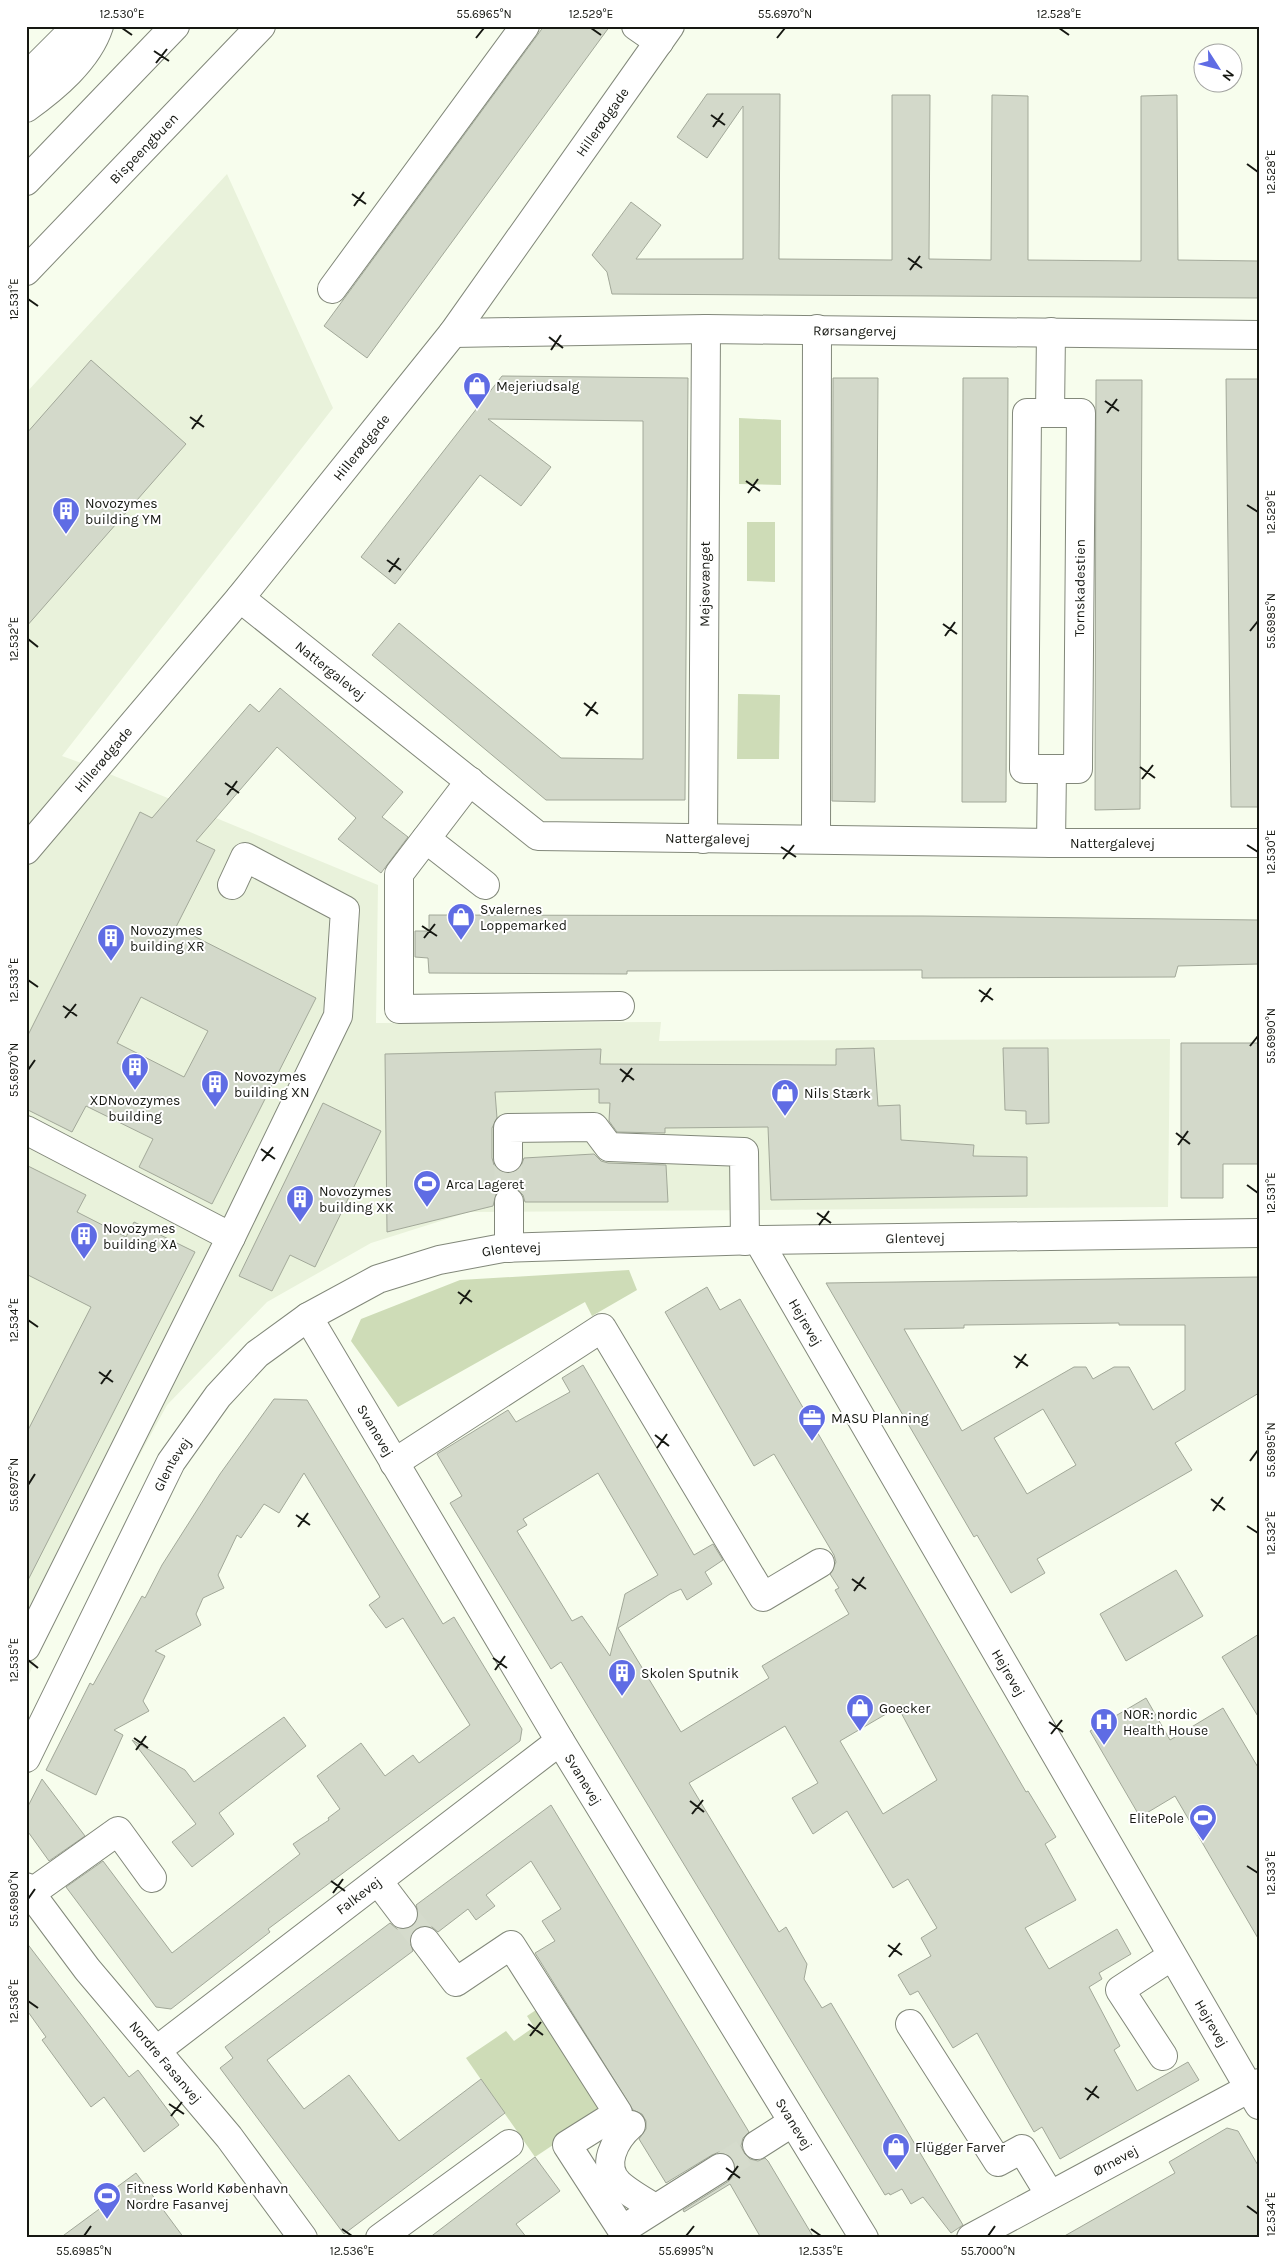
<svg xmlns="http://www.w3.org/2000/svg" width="1285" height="2264" font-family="Karla,sans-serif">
<rect width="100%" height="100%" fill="#f7fded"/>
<path fill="#e9f2db" d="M227 174 333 408 62 756 95 768 378 885 376 1023 661 1022 659 1041 1170 1039 1168 1207 469 1212 371 1243 267 1302 167 1405 80 1564 26 1681V393Z"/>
<path fill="#cedcb7" d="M739 418 781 420V485L739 484Z
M747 522H775V582L747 581Z
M738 694 780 695 779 759H737Z
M629 1270 637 1290 592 1316 585 1302 398 1407 351 1341 361 1319 460 1280Z
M539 2008 607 2109 535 2157 466 2058 506 2031 514 2041 534 2027 527 2016Z"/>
<path fill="#d3d9ca" stroke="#a2a899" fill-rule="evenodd" d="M544 26H610L367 358 324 326Z
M707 94H780L779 259 892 260V95H930L929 259 991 260 992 95 1028 96V260L1141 261V96L1177 95 1178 260 1259 261V298L612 294 607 272 592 255 631 202 661 225 636 259H743V106L707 158 677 137Z
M91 360 186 444 26 627V434Z
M502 376 688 378 685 800H546L372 655 399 623 561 758 643 759V421L488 419 551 467 521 506 480 475 395 584 361 557Z
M833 378H878L875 802 832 801Z
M963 378H1008L1006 802H962Z
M1226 379H1259V807H1231Z
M1096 380H1142L1140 809 1095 810Z
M280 688 403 792 382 817 408 837 381 873 338 839 356 818 277 747 196 841 215 850 176 927 316 998 212 1204 139 1167 153 1139 86 1106 72 1132 26 1109V1039L140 812 152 818 250 704 259 712ZM141 997 208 1031 184 1077 117 1043Z
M429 915 923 916 1259 920V964L1178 966 1175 977 922 978V970L627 971V974L429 973 428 958 415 957V931H429Z
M1181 1043H1259V1164H1223V1198H1181Z
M874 1048 878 1106 900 1105 901 1140 974 1145 973 1156 1027 1157V1196L771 1200 768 1127 665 1128V1133L617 1132 609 1121 610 1103H599V1089L495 1092 497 1118 492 1128V1158L494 1165 500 1171 508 1174 515 1172 521 1166 524 1158 594 1154 601 1161 608 1163 666 1165 668 1202H525L523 1195 517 1189 509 1186 502 1188 496 1194 493 1206 387 1232 385 1054 601 1049 600 1064 836 1065V1049Z
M1003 1048H1048L1049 1123 1026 1124V1111L1005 1110Z
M323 1103 381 1131 315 1267 290 1255 272 1291 239 1276Z
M26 1165 86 1195 77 1212 126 1237 134 1222 195 1252 26 1584V1434L91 1307 26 1274Z
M1259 1277V1393L1175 1443 1192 1470 1037 1559 1045 1573 1011 1593 977 1535 974 1537 826 1283ZM1119 1323V1325H1185V1390L1153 1410 1129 1367H1114L1093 1379 1086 1367H1074L962 1431 904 1329 964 1328V1325ZM1043 1409 1076 1465 1027 1494 994 1438Z
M707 1287 720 1310 740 1299 1026 1792 1028 1791 1056 1837 1045 1844 1076 1900 1025 1928 1049 1969 1117 1929 1131 1954 1099 1973 1102 1979 1089 1987 1120 2046 1114 2050 1137 2091 1188 2062 1199 2080 1060 2159 1042 2127 1034 2132 977 2033 953 2048 918 1991 910 1995 898 1975 931 1956 921 1938 937 1928 908 1879 893 1888 847 1811 813 1834 792 1798 818 1783 785 1726 689 1783 779 1932 786 1927 807 1964 804 1979 822 2008 831 2003 963 2225 951 2233 923 2197 911 2204 902 2189 890 2195 889 2193 885 2195 561 1662 551 1669 450 1503 462 1496 437 1454 508 1410 516 1422 570 1392 562 1378 583 1365 694 1555 713 1544 723 1560 705 1572 712 1584 687 1600 681 1589 670 1594 618 1628 681 1732 769 1678 762 1666 849 1614 835 1590 839 1588 830 1574 836 1562 834 1555 774 1454 754 1466 665 1312ZM598 1473 658 1575 625 1594 610 1656 582 1616 572 1621 517 1531 527 1525 523 1519ZM898 1707 937 1780 883 1814 840 1741Z
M274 1399 307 1400 443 1624 454 1617 522 1729 520 1741 268 1929 270 1932 171 2009 156 2007 66 1887 103 1861 172 1953 300 1854 293 1844 329 1820 328 1818 340 1809 317 1776 361 1743 385 1776 413 1755 419 1763 470 1725 403 1618 386 1628 369 1605 380 1597 304 1473 279 1513 264 1504 241 1538 237 1535 218 1575 224 1588 203 1598 196 1614 201 1625 155 1651 165 1656 143 1701 149 1711 114 1730 123 1735 96 1795 46 1770 90 1683 93 1685 142 1596 145 1598 162 1565 220 1474Z
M1176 1570 1203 1616 1126 1661 1100 1614Z
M1259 1634V1718L1222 1657Z
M1146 1698 1170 1740 1223 1708 1259 1769V1940L1175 1796 1140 1817 1090 1731Z
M284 1717 306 1746 219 1813 234 1834 192 1867 172 1842 196 1824 132 1740 185 1770 194 1782Z
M42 1779 85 1836 49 1861 26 1829V1810Z
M551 1805 749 2132 743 2138 741 2146 744 2153 750 2159 758 2161 765 2158 768 2161 814 2238H761L730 2184 684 2212 683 2210 729 2181 734 2175 736 2167 733 2160 727 2154 719 2152 712 2155 666 2183 639 2139 646 2129V2121L642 2114 633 2110 535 1953 555 1941 542 1921 561 1909 531 1861 486 1895 495 1906 476 1920 468 1909 438 1932 432 1927 424 1926 415 1929 410 1935V1942L413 1951 267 2060 304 2109 349 2075 399 2141 481 2079 505 2113 344 2234 220 2068 233 2058 225 2047 390 1923 397 1929 404 1930 412 1927 418 1920V1912L416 1905Z
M26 1942 129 2077 138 2070 179 2125 144 2152 104 2097 91 2107 42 2040 46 2037 26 2009Z
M1227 2128 1238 2131 1259 2167V2238H1061L1175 2173 1169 2162Z
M535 2157 560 2191 516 2224 527 2238H429Z
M136 2173 184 2238H60L102 2207 98 2201Z"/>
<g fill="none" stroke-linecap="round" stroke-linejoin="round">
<path stroke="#d5dbcc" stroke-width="28" stroke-dasharray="28 14" stroke-linecap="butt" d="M508 1158 509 1202
M403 1914 425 1941
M720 2168 757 2145"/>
<defs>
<g id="minor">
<path d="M636 26 659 42"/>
<path d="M26 77 77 26"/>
<path d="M26 108C54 88 88 60 99 26"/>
<path d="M26 181 175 26"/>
<path id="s1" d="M26 271 261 26"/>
<path d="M332 289 525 26"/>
<path id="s2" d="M453 333 706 329 1259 335"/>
<path id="s3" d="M1050 413H1027L1024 769H1078L1081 413H1050L1051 332"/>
<path id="s4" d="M240 598 538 836 1051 843H1259"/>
<path d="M470 781 399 874V1009L620 1006"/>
<path d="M426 839 485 885"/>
<path id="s5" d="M703 839 706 329"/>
<path d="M816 839 817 329"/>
<path d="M1051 843 1052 769"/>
<path id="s6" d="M26 850 240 598 453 333 670 26"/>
<path d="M26 1130 231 1237 338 1016 345 910 245 857 232 885"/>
<path d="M508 1158V1128L594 1127 609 1147 744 1152 745 1241"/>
<path d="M509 1202V1248"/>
<path id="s7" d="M758 1240 1259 2105"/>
<path id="s8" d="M308 1317 560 1741 864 2238"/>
<path d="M394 1463 602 1328 763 1597 820 1563"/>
<path d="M26 1647 231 1237"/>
<path id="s9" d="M26 1758 171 1462 218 1396 257 1354 308 1317 378 1279 439 1260 503 1248 758 1240 1259 1233"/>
<path d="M378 1881 403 1914"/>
<path id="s10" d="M26 1887 87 1969 229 2137 303 2238"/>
<path d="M31 1893 118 1831 152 1878"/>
<path d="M425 1941 456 1982 511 1945 618 2113 567 2145 622 2230 720 2168"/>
<path d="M910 2024 998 2162 1022 2149 1050 2195"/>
<path id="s11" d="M157 2050 560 1741"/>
<path d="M1163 2056 1120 1990 1172 1956"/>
<path d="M631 2125C615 2139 600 2166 619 2184 629 2193 643 2201 655 2208"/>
<path d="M757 2145 793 2122"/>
<path d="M380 2238 509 2144"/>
<path id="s12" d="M971 2238 1259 2083"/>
</g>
</defs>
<use href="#minor" stroke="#82887a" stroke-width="30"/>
<use href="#minor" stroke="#fff" stroke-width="28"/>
</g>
<path fill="none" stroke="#161812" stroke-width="2" d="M122 28 132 35M591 28 601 35M1059 28 1069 35M476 38 484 28M777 38 785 28M154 51 169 61M156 63 167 49M711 115 725 125M713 127 723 113M1247 164 1258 172M352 194 366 204M354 206 364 192M908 258 922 268M910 270 920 256M28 299 38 306M549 337 563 348M551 350 561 335M1105 401 1119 411M1107 413 1117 399M190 417 204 427M192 429 202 415M746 481 760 491M748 493 758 479M1247 505 1258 512M387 560 401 570M389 572 399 558M943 624 957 634M1250 631 1258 621M945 636 955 622M28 639 38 647M584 703 598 714M586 716 596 702M1140 767 1155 778M1142 779 1153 765M225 783 239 793M227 795 237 781M1247 845 1258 852M781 847 796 857M783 859 794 845M422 926 437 936M424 938 435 924M28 980 38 987M979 990 993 1000M981 1002 991 988M63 1006 77 1016M65 1018 76 1004M1250 1046 1258 1036M620 1069 634 1080M28 1070 35 1060M622 1082 632 1068M1176 1133 1190 1144M1178 1145 1188 1131M261 1149 275 1159M262 1161 273 1147M1247 1185 1258 1193M817 1213 831 1223M819 1225 829 1211M458 1292 472 1302M460 1304 470 1290M28 1320 38 1327M1014 1356 1028 1366M1016 1368 1026 1354M99 1372 113 1382M101 1384 111 1370M655 1435 669 1446M657 1448 667 1434M1250 1461 1258 1450M28 1485 35 1474M1211 1499 1225 1510M1213 1511 1223 1497M296 1515 310 1525M1247 1526 1258 1533M298 1527 308 1513M852 1579 866 1589M854 1591 864 1577M493 1658 507 1668M28 1660 38 1668M495 1670 505 1656M1049 1722 1063 1732M1051 1734 1062 1720M134 1738 148 1748M136 1750 146 1736M690 1801 704 1812M692 1814 703 1800M1247 1866 1258 1873M331 1881 345 1891M333 1893 343 1879M28 1899 35 1889M888 1945 902 1955M889 1957 900 1943M28 2001 38 2008M528 2024 543 2035M530 2036 541 2022M1085 2088 1099 2098M1087 2100 1097 2086M169 2104 184 2114M171 2116 182 2102M726 2168 740 2178M728 2180 738 2166M1247 2206 1258 2214M342 2229 352 2236M811 2229 821 2236M84 2236 91 2226M686 2236 694 2226M988 2236 995 2226"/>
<defs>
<symbol id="shop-pin" viewBox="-11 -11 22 30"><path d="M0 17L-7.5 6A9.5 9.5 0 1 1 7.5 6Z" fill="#5f6ce4" stroke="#fff"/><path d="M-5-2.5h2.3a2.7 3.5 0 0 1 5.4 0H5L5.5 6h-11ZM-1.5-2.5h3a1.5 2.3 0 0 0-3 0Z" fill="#fff"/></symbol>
<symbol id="building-pin" viewBox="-11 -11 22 30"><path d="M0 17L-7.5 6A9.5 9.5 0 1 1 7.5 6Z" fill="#5f6ce4" stroke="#fff"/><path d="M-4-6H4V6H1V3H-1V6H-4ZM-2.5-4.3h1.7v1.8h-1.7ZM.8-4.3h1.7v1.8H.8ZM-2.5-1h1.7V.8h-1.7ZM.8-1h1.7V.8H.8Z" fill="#fff"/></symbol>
<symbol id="stadium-pin" viewBox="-11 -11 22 30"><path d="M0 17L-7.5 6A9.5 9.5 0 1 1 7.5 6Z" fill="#5f6ce4" stroke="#fff"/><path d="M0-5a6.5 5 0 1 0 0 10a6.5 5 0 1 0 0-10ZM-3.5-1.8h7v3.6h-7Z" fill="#fff"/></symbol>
<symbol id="office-pin" viewBox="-11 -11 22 30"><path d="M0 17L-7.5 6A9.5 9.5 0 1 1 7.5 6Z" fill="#5f6ce4" stroke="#fff"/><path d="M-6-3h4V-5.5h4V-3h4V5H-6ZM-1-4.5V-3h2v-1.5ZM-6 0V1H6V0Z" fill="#fff"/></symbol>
<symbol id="hospital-pin" viewBox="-11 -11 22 30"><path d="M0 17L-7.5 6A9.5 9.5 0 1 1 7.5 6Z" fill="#5f6ce4" stroke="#fff"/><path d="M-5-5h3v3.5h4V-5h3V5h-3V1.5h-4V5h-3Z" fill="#fff"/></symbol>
</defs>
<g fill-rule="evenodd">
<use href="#shop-pin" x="461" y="370" width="32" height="43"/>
<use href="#building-pin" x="50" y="495" width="32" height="43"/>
<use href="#shop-pin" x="445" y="901" width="32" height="43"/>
<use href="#building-pin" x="95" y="922" width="32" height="43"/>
<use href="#building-pin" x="119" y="1051" width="32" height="43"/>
<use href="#building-pin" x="199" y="1068" width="32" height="43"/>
<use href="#shop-pin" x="769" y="1077" width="32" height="43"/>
<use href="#stadium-pin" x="411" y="1168" width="32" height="43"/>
<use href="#building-pin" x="284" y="1183" width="32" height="43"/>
<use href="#building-pin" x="68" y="1220" width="32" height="43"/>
<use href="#office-pin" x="796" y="1402" width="32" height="43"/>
<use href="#building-pin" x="606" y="1657" width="32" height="43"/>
<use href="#shop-pin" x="844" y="1692" width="32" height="43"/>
<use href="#hospital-pin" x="1088" y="1706" width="32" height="43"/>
<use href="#stadium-pin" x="1187" y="1802" width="32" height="43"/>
<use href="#shop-pin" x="880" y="2131" width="32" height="43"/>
<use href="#stadium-pin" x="91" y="2180" width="32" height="43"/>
</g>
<g text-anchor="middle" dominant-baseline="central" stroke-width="4" stroke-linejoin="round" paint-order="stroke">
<g font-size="14" fill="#161812" stroke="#fff">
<text stroke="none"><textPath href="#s6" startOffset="929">Hillerødgade</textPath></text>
<text stroke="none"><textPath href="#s1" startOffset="170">Bispeengbuen</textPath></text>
<text stroke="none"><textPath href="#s2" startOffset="402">Rørsangervej</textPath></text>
<text stroke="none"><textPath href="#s6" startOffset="524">Hillerødgade</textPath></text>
<text stroke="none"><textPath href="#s5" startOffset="255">Mejsevænget</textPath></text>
<text stroke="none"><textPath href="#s3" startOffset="614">Tornskadestien</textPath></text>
<text stroke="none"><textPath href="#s4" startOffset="116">Nattergalevej</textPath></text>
<text stroke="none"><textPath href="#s6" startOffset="119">Hillerødgade</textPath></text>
<text stroke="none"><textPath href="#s4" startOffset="551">Nattergalevej</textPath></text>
<text stroke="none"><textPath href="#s4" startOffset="956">Nattergalevej</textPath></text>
<text stroke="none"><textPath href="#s9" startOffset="1152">Glentevej</textPath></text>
<text stroke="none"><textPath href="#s9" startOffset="748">Glentevej</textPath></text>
<text stroke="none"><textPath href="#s7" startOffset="95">Hejrevej</textPath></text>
<text stroke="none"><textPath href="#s8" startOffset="132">Svanevej</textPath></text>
<text stroke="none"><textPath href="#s9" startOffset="328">Glentevej</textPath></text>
<text stroke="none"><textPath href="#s7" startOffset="500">Hejrevej</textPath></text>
<text stroke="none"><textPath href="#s8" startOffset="538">Svanevej</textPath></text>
<text stroke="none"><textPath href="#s11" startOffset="254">Falkevej</textPath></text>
<text stroke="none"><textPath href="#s7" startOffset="905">Hejrevej</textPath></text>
<text stroke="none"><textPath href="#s10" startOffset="224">Nordre Fasanvej</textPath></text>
<text stroke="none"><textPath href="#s8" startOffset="942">Svanevej</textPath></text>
<text stroke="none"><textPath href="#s12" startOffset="164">Ørnevej</textPath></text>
</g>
<g font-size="14" fill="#161812" stroke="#fff" text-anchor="start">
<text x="496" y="386">Mejeriudsalg</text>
<text x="85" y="503">Novozymes<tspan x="85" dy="16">building YM</tspan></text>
<text x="480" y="909">Svalernes<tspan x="480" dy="16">Loppemarked</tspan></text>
<text x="130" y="930">Novozymes<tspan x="130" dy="16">building XR</tspan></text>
<text x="234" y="1076">Novozymes<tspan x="234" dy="16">building XN</tspan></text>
<text x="804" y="1093">Nils Stærk</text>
<text x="135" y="1100" text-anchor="middle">XDNovozymes<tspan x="135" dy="16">building</tspan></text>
<text x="446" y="1184">Arca Lageret</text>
<text x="319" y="1191">Novozymes<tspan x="319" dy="16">building XK</tspan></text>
<text x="103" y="1228">Novozymes<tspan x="103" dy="16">building XA</tspan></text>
<text x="831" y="1418">MASU Planning</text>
<text x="641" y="1673">Skolen Sputnik</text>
<text x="879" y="1708">Goecker</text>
<text x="1123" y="1714">NOR: nordic<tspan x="1123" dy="16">Health House</tspan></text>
<text x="1184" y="1818" text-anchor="end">ElitePole</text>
<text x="915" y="2147">Flügger Farver</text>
<text x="126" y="2188">Fitness World København<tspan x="126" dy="16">Nordre Fasanvej</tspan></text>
</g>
</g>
<rect width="1285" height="2264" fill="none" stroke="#ffffff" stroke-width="55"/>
<g transform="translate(1218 68) rotate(126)"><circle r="24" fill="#ffffff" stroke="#a2a3a0"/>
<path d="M0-4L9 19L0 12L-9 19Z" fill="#5f6ce4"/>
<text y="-8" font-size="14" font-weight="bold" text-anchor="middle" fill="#161812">N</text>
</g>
<rect x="28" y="28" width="1230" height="2208" fill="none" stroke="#161812" stroke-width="2"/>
<g font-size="12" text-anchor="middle" fill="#161812">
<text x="122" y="18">12.530°E</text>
<text x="484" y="18">55.6965°N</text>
<text x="591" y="18">12.529°E</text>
<text x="785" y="18">55.6970°N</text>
<text x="1059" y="18">12.528°E</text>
<text transform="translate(1271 172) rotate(-90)" y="4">12.528°E</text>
<text transform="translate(14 299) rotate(-90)" y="4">12.531°E</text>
<text transform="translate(1271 512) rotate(-90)" y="4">12.529°E</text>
<text transform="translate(1271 621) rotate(-90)" y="4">55.6985°N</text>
<text transform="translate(14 639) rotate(-90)" y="4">12.532°E</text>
<text transform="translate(1271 852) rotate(-90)" y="4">12.530°E</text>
<text transform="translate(14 980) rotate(-90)" y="4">12.533°E</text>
<text transform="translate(1271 1036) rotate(-90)" y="4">55.6990°N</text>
<text transform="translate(14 1070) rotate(-90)" y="4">55.6970°N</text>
<text transform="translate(1271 1193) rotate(-90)" y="4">12.531°E</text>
<text transform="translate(14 1320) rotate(-90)" y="4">12.534°E</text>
<text transform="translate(1271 1450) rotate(-90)" y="4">55.6995°N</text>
<text transform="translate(14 1485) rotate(-90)" y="4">55.6975°N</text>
<text transform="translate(1271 1533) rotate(-90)" y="4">12.532°E</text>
<text transform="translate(14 1660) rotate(-90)" y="4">12.535°E</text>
<text transform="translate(1271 1873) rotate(-90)" y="4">12.533°E</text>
<text transform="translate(14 1899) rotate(-90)" y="4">55.6980°N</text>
<text transform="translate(14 2001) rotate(-90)" y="4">12.536°E</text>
<text transform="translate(1271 2214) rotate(-90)" y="4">12.534°E</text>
<text x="84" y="2255">55.6985°N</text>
<text x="352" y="2255">12.536°E</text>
<text x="686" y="2255">55.6995°N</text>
<text x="821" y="2255">12.535°E</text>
<text x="988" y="2255">55.7000°N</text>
</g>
</svg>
